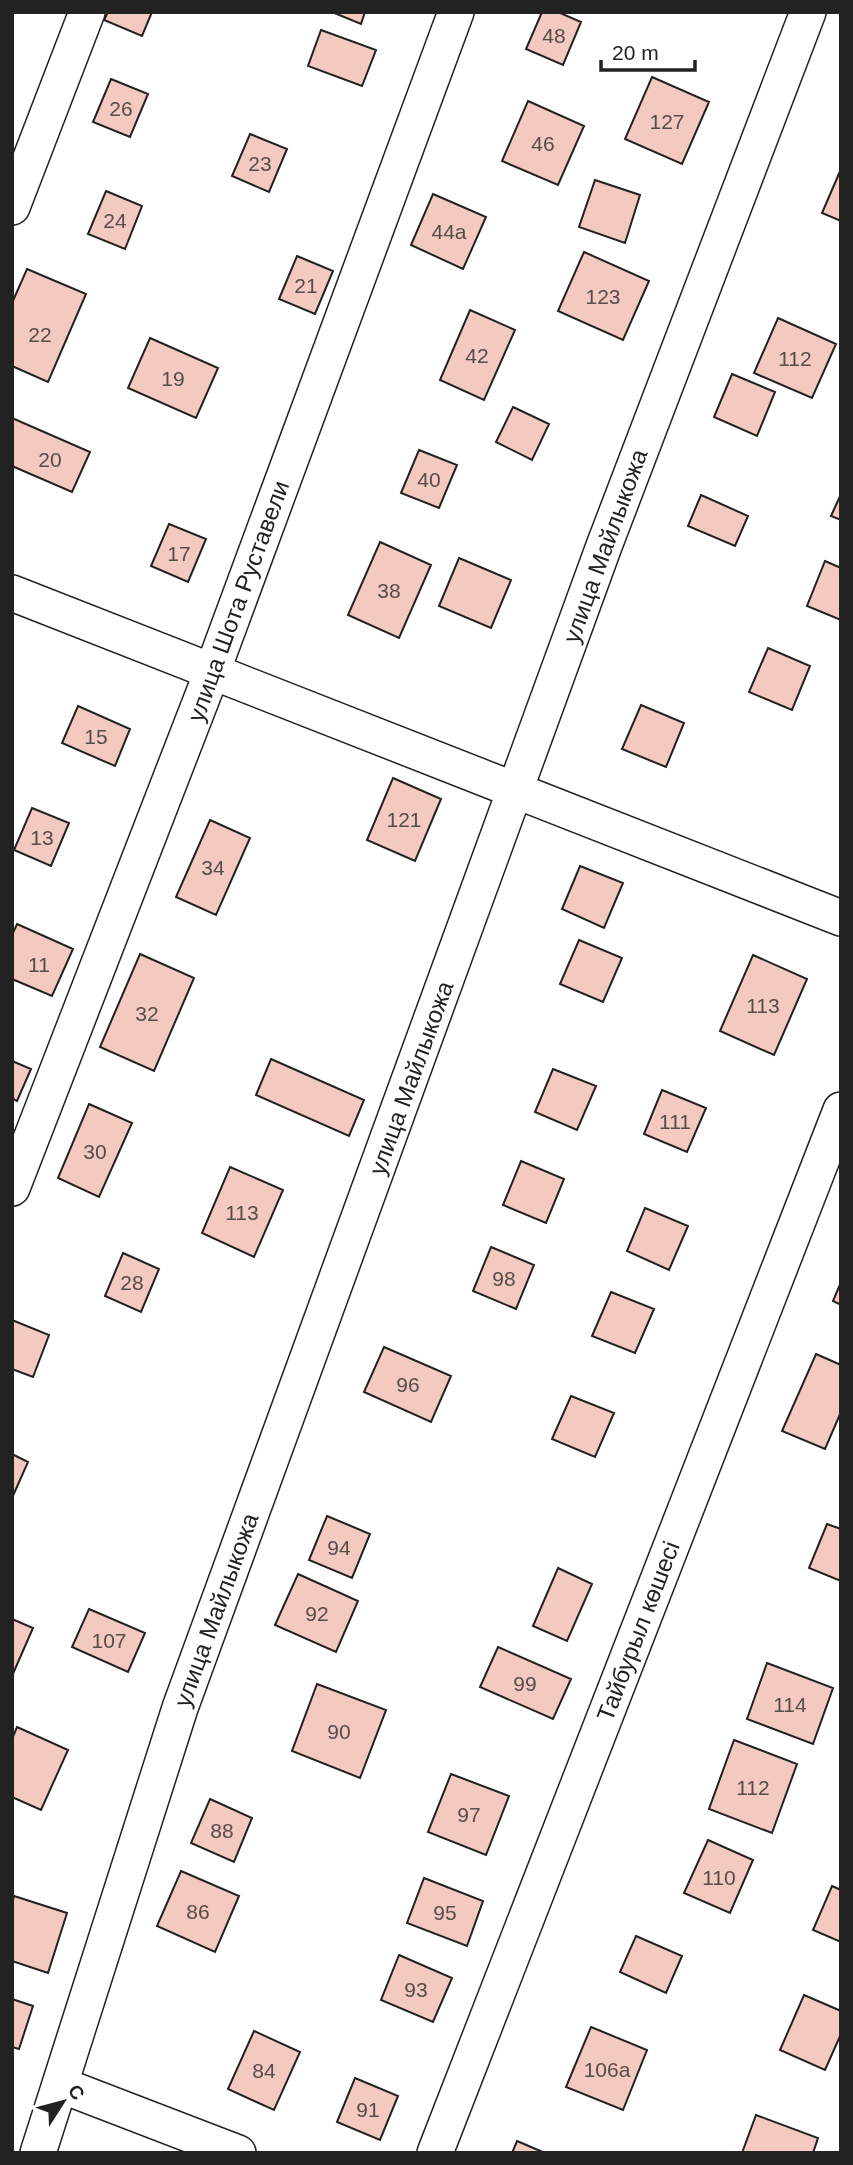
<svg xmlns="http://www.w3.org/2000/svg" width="853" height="2165" font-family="Arial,sans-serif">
<rect width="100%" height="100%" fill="#fff"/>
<path fill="#f3c9c0" stroke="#222" stroke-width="2" d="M108 12H152L142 36 104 20Z
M332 12H365L361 24Z
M542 12H558L581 22 563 65 526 49Z
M321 30 376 50 362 86 308 66Z
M652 77 709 102 682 164 625 139Z
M111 79 148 94 130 137 93 122Z
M528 101 584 126 558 185 502 161Z
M250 134 287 149 269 192 232 176Z
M841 169V221L822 213Z
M595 180 640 195 625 243 579 227Z
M106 191 142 206 125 249 88 234Z
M433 194 486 217 463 269 411 245Z
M584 252 649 281 623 340 558 311Z
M297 256 333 271 315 314 279 299Z
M27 269 86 294 48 382 12 366V303Z
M470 310 515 330 484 400 440 380Z
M778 318 836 344 812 398 754 373Z
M150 338 218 368 196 418 128 388Z
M732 374 775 392 757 436 714 417Z
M513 407 549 424 532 460 496 442Z
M12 418 90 452 72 492 12 466Z
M419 450 457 465 439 508 401 493Z
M841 494V520L831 516Z
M701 495 748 516 735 546 688 526Z
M169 524 206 539 188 582 151 566Z
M380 542 431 565 399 638 348 615Z
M459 558 511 580 491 628 439 606Z
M825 561 841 568V620L807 606Z
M768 648 810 666 792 710 749 692Z
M641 705 684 723 666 767 622 749Z
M78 706 130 729 115 766 62 743Z
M393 778 441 799 415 861 367 840Z
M32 808 69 823 51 866 14 850Z
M210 820 250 838 216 915 176 897Z
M580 866 623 883 604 928 562 909Z
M17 924 73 949 52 996 12 979V935Z
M579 940 622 958 603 1002 560 984Z
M140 954 194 978 154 1071 100 1047Z
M753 955 807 979 774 1055 720 1031Z
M271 1059 364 1100 349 1136 256 1095Z
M12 1061 31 1069 17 1101 12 1098Z
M553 1069 596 1086 577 1130 535 1112Z
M662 1090 706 1108 687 1152 644 1134Z
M89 1104 132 1123 99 1197 58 1178Z
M521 1161 564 1179 546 1223 503 1205Z
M230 1167 283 1190 254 1257 202 1233Z
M645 1208 688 1226 669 1270 627 1251Z
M491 1247 534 1265 516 1309 473 1291Z
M123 1253 159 1269 141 1312 105 1296Z
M841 1282V1305L833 1301Z
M611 1292 654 1309 635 1353 592 1336Z
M12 1320 49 1335 33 1377 12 1369Z
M384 1347 451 1376 431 1422 364 1392Z
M816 1354 841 1365V1412L825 1449 782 1431Z
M571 1396 614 1413 595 1457 552 1439Z
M12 1454 28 1462 12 1498Z
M327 1516 370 1534 352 1578 309 1560Z
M827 1524 841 1529V1581L809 1568Z
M558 1568 592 1584 567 1641 533 1626Z
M298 1574 358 1601 336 1652 275 1625Z
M89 1609 145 1633 128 1672 72 1647Z
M12 1619 33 1628 12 1676Z
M498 1647 571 1679 553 1719 480 1687Z
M767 1663 833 1688 813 1744 747 1719Z
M317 1684 386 1710 360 1778 292 1751Z
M17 1727 68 1750 41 1810 12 1797V1739Z
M734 1740 797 1764 772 1833 709 1809Z
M451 1774 509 1796 486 1855 428 1832Z
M210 1799 252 1818 234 1862 191 1843Z
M708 1840 753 1860 730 1913 684 1893Z
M181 1871 239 1896 215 1952 157 1926Z
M424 1878 483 1901 467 1946 407 1923Z
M832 1886 841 1890V1942L813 1930Z
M14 1896 67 1913 48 1973 12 1961V1903Z
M636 1936 682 1956 666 1993 620 1972Z
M399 1955 452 1978 433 2022 381 2000Z
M804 1995 841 2011V2034L825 2070 780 2050Z
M12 1999 33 2006 19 2049 12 2047Z
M591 2027 647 2050 623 2110 566 2087Z
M254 2031 300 2052 274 2110 228 2089Z
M355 2078 398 2096 380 2140 337 2122Z
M756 2115 818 2138 813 2153H742Z
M517 2141 545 2153H512Z"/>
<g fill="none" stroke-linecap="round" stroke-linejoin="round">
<defs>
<path id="minor" d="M12 207 87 12
M12 593 841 918
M12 1188 212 672 456 12
M61 2085 238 2153
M38 2153 180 1708 604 546 808 12
M435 2153 841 1110"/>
</defs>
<use href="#minor" stroke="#222" stroke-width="38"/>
<use href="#minor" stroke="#fff" stroke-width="35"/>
</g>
<g text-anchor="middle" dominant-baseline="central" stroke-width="5" stroke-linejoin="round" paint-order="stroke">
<g font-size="21" fill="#564c4a">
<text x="554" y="35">48</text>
<text x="121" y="108">26</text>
<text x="667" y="121">127</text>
<text x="543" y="143">46</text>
<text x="260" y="163">23</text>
<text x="115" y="220">24</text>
<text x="449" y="231">44а</text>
<text x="306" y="285">21</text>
<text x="603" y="296">123</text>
<text x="40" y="334">22</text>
<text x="477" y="355">42</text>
<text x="795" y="358">112</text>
<text x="173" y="378">19</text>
<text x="50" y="459">20</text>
<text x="429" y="479">40</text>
<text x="179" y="553">17</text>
<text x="389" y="590">38</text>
<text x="96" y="736">15</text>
<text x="404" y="819">121</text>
<text x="42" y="837">13</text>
<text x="213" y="867">34</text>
<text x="39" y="964">11</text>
<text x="763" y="1005">113</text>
<text x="147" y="1013">32</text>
<text x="675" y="1121">111</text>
<text x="95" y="1151">30</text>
<text x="242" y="1212">113</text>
<text x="504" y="1278">98</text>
<text x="132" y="1282">28</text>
<text x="408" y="1384">96</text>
<text x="339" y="1547">94</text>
<text x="317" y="1613">92</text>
<text x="109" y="1640">107</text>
<text x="525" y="1683">99</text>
<text x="790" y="1704">114</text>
<text x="339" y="1731">90</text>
<text x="753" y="1787">112</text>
<text x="469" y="1814">97</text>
<text x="222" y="1830">88</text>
<text x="719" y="1877">110</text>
<text x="198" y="1911">86</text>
<text x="445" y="1912">95</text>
<text x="416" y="1989">93</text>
<text x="607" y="2069">106а</text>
<text x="264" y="2070">84</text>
<text x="368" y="2109">91</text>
</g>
<g font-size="24" fill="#222" stroke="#fff">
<text transform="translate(605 546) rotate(-70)">улица Майлыкожа</text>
<text transform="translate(238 601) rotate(-70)">улица Шота Руставели</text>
<text transform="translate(411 1078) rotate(-70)">улица Майлыкожа</text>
<text transform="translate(216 1610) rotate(-70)">улица Майлыкожа</text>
<text transform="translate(638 1631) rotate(-69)">Тайбурыл көшесі</text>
</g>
</g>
<rect width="853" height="2165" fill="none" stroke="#222222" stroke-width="28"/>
<g transform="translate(63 2102) rotate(54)" stroke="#ffffff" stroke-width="5" paint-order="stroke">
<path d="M0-5L12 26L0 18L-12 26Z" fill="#222222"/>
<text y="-10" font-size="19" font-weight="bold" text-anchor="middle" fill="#222222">С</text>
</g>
<path d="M601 60v10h94v-10" fill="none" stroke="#222222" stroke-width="3.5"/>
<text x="612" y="60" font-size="21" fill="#222222" stroke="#ffffff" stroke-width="5" paint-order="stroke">20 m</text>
</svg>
